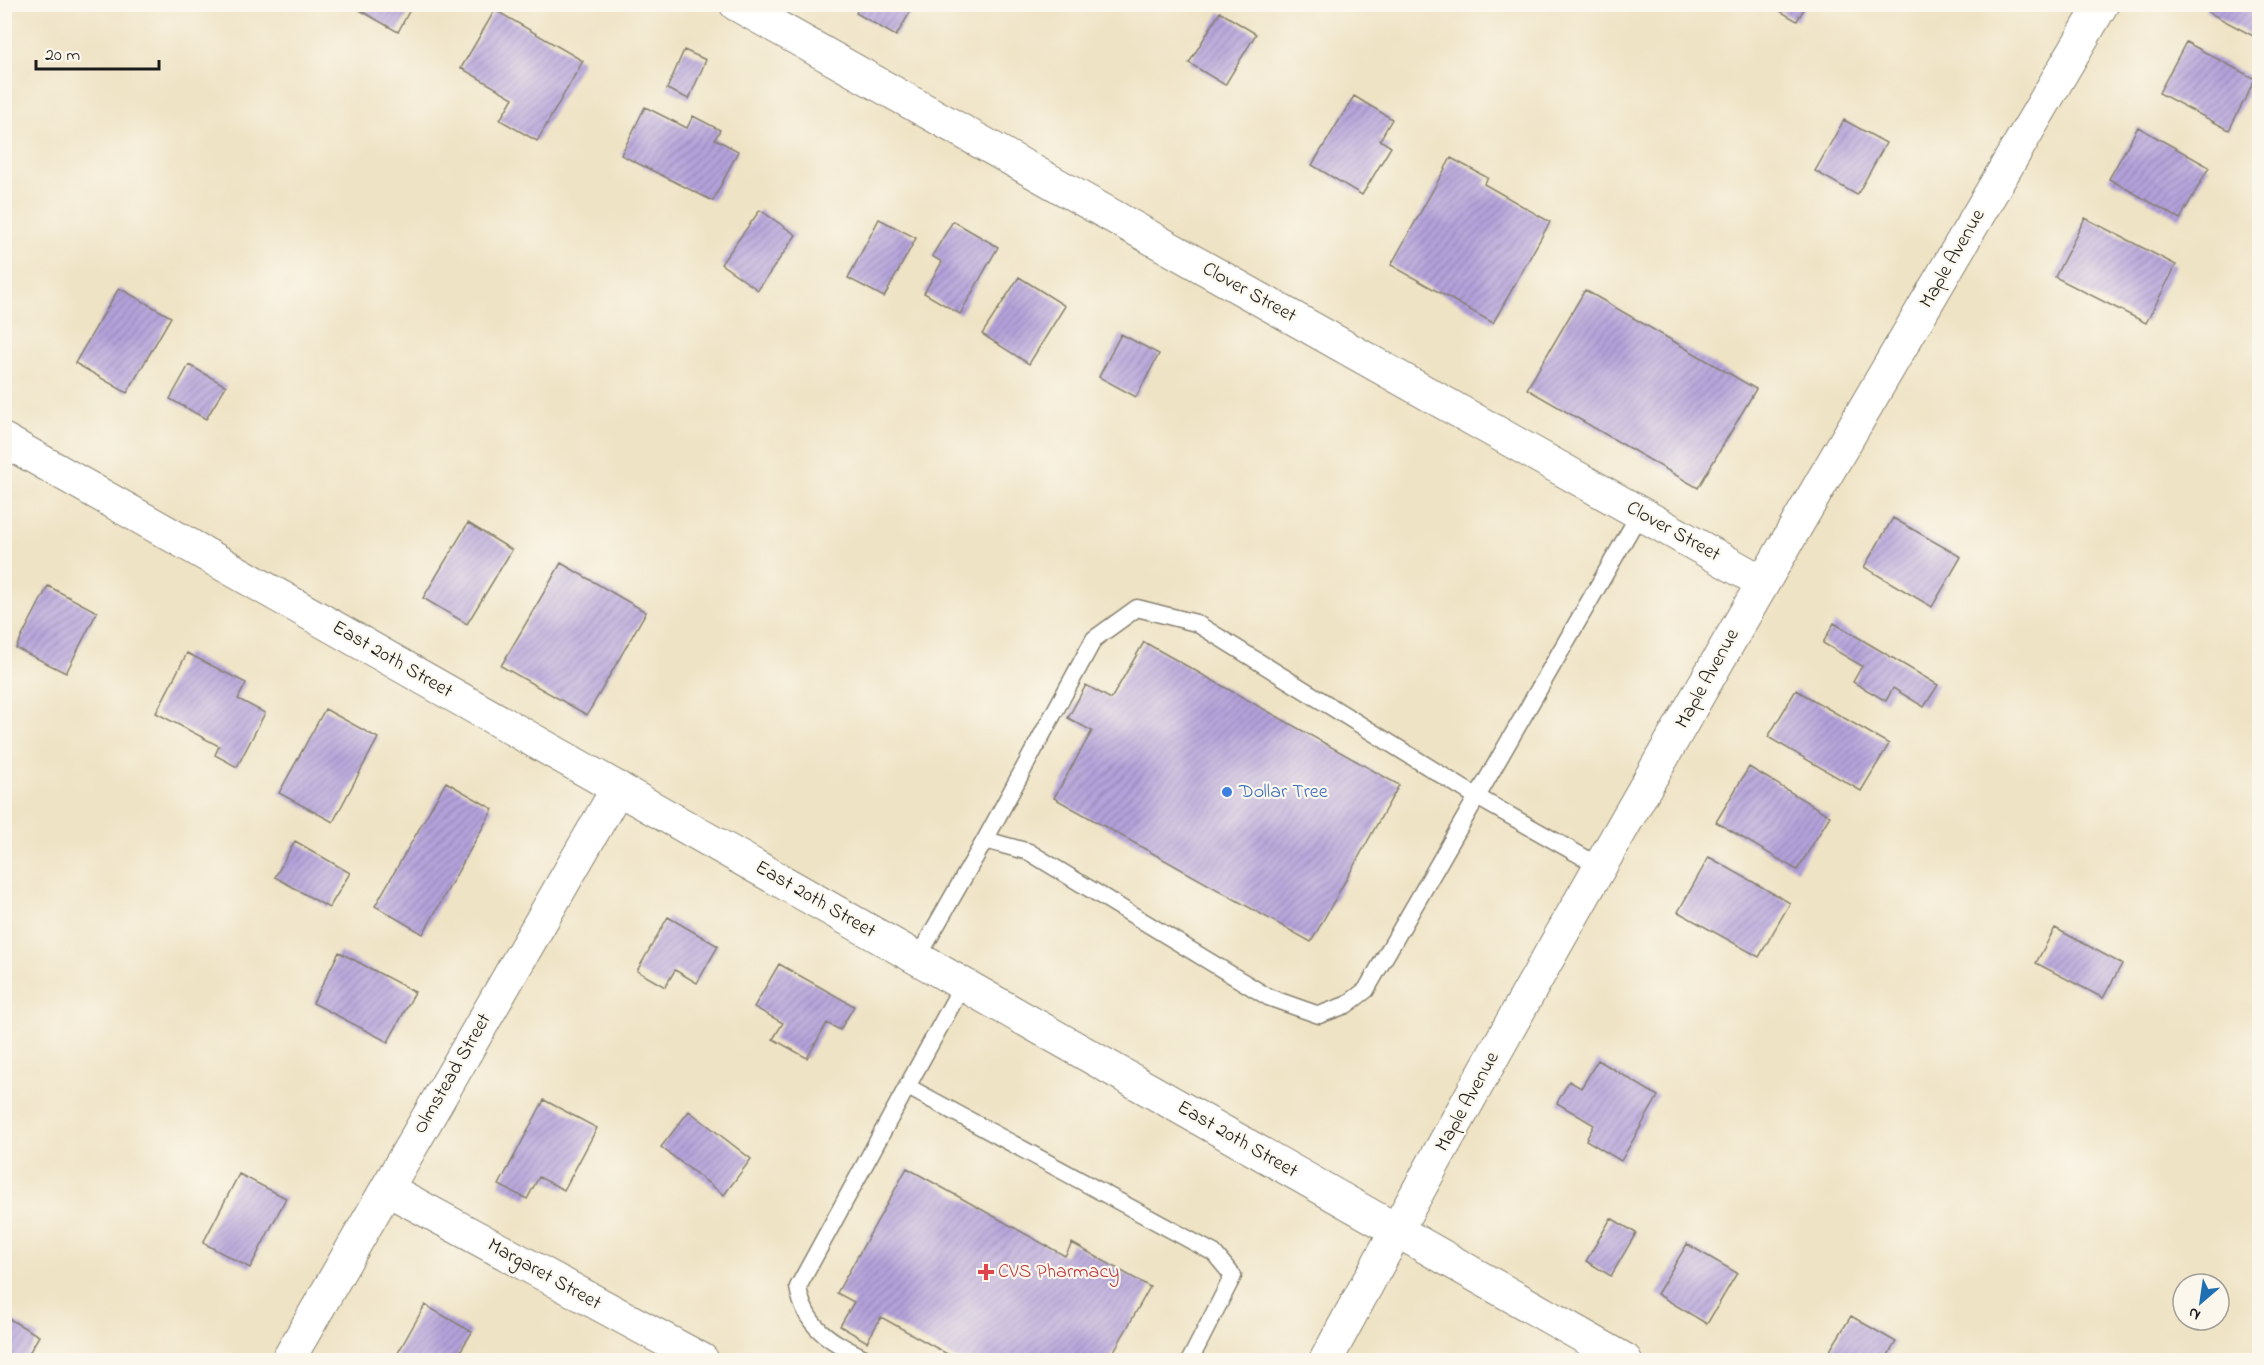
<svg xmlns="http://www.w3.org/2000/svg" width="2264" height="1365" font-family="'Indie Flower',sans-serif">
<defs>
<pattern id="building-hatch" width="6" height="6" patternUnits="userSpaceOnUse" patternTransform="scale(1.5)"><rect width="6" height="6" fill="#b4a2db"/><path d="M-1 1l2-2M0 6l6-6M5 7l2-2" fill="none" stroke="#9283b1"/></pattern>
</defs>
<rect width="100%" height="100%" fill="#fbf7ec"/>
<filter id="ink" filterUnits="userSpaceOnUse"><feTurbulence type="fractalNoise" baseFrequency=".0167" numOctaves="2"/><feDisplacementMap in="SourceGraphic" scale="12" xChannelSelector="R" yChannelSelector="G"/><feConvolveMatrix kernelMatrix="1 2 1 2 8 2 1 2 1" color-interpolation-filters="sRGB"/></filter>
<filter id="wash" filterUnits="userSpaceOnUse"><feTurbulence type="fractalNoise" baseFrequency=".008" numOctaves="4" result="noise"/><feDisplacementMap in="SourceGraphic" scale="24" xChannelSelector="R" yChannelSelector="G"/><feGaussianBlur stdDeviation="1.35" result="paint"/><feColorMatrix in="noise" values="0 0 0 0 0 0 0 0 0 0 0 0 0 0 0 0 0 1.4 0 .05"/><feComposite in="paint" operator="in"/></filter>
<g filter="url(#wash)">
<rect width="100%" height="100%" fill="#efe3c5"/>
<g id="blocks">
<path fill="url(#building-hatch)" d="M349 4H413L398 32Z
M861 4H915L896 36 856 13Z
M1768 4H1807L1797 21Z
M2209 4H2260V30L2255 37 2206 11Z
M495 10 583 61 537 141 500 120 513 98 461 68Z
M1220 12 1256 34 1225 85 1189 63Z
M2186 42 2255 79 2229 130 2159 93Z
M684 50 706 60 689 99 667 89Z
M1354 96 1392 119 1380 140 1391 147 1362 195 1312 165Z
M645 107 687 128 693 116 720 130 715 139 738 151 713 201 621 155Z
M1844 120 1886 143 1857 195 1815 171Z
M2138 127 2209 167 2180 219 2109 179Z
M1451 158 1488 178 1484 184 1550 222 1493 323 1391 265Z
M760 210 796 235 758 290 721 264Z
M2085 218 2176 265 2146 323 2055 277Z
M879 219 916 238 884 297 848 278Z
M953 221 998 247 960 314 924 293 942 262 932 256Z
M1019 277 1065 306 1029 364 982 334Z
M119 288 171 317 127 393 75 363Z
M1585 290 1756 389 1698 488 1527 389Z
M1121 334 1159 354 1136 397 1099 377Z
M189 365 226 386 206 419 170 399Z
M1893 518 1961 557 1932 607 1864 567Z
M468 523 512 550 467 624 423 598Z
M561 563 646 612 587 715 501 666Z
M48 586 97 612 66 673 16 648Z
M1834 623 1938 685 1924 707 1893 688 1886 701 1853 682 1862 666 1823 643Z
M1144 642 1399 785 1311 942 1054 798 1092 731 1068 718 1086 685 1111 699Z
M187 653 246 683 238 699 265 713 237 767 215 755 219 746 156 713Z
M1796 690 1889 744 1861 791 1768 737Z
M325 709 378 738 333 822 279 793Z
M1749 767 1830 816 1797 870 1716 822Z
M446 782 493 809 423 934 375 906Z
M295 841 350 873 329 908 275 877Z
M1709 857 1790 903 1759 957 1678 912Z
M668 917 718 946 697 983 675 970 665 987 637 971Z
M2055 928 2122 964 2103 998 2036 963Z
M339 952 415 992 388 1042 313 1003Z
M779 964 854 1006 840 1030 827 1023 807 1058 773 1039 783 1023 754 1007Z
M1598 1060 1658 1096 1621 1161 1586 1140 1594 1125 1557 1103 1569 1081 1581 1088Z
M544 1100 597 1128 564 1190 539 1177 527 1199 499 1185Z
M689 1111 751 1159 724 1195 661 1147Z
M907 1168 1065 1256 1072 1243 1150 1287 1109 1360H958L881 1317 867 1342 840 1326 854 1302 837 1293Z
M239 1174 286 1198 250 1268 203 1243Z
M1611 1218 1636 1233 1611 1276 1586 1261Z
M1687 1244 1737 1273 1707 1324 1657 1294Z
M425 1305 472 1332 455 1360H394Z
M4 1316 39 1336 25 1360H4Z
M1851 1316 1896 1342 1885 1360H1824Z"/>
</g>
</g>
<g filter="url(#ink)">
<use href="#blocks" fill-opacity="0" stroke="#868070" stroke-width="1.5"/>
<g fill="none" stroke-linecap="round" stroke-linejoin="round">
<defs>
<path id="service" d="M985 840 1094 639 1137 608 1196 623 1477 797 1601 867
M917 959 985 840 1029 852 1268 997 1319 1015 1346 1005 1366 990 1640 513
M908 1087 1214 1253 1233 1276 1190 1360
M868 1360C833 1342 805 1330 798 1287L963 984"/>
<path id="minor" d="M736 4 1762 582
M4 440 1625 1360
M387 1189 702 1360
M288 1360 618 788"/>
<path id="secondary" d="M1326 1360C1573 902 1838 453 2102 4"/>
</defs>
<use href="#service" stroke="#868070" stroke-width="19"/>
<use href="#minor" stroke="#868070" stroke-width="35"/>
<use href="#secondary" stroke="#868070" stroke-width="35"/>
<use href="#service" stroke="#fff" stroke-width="16"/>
<use href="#minor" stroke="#fff" stroke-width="33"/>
<use href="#secondary" stroke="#fff" stroke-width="33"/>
</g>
</g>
<circle fill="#3f7fe0" stroke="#fbf7ec" stroke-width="2" cx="1227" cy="792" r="6"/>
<path fill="#e0444e" stroke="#fbf7ec" stroke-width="2" d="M983 1263h6v6h6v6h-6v6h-6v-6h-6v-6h6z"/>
<g text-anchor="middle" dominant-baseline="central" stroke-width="4.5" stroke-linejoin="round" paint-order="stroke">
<g font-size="20" fill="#1c1c1c" stroke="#fbf7ec">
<text transform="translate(1953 259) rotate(-60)">Maple Avenue</text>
<text transform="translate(1249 293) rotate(29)">Clover Street</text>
<text transform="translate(1673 532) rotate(29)">Clover Street</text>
<text transform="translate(392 660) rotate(30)">East 20th Street</text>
<text transform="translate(1708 679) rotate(-61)">Maple Avenue</text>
<text transform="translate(815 900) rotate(30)">East 20th Street</text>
<text transform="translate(453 1074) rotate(-60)">Olmstead Street</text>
<text transform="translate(1468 1102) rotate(-61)">Maple Avenue</text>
<text transform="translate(1237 1140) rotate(30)">East 20th Street</text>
<text transform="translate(544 1275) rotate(29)">Margaret Street</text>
</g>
<g font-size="20" fill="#366cbe" stroke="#fbf7ec" text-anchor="start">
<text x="1239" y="792">Dollar Tree</text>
</g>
<g font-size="20" fill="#be3a42" stroke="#fbf7ec" text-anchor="start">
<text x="998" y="1272">CVS Pharmacy</text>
</g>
</g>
<rect width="2264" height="1365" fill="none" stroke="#fbf7ec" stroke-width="24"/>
<g transform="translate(2201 1302) rotate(209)"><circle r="28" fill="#fbf7ec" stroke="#a29f99" stroke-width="1.5"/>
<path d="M0-4.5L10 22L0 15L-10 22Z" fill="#1f6fb2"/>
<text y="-9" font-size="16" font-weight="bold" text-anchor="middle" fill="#1c1c1c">N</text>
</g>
<path d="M36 60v9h123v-9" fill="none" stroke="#1c1c1c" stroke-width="3"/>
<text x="45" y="60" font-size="18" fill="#1c1c1c" stroke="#fbf7ec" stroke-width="4.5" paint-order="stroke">20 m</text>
</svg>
